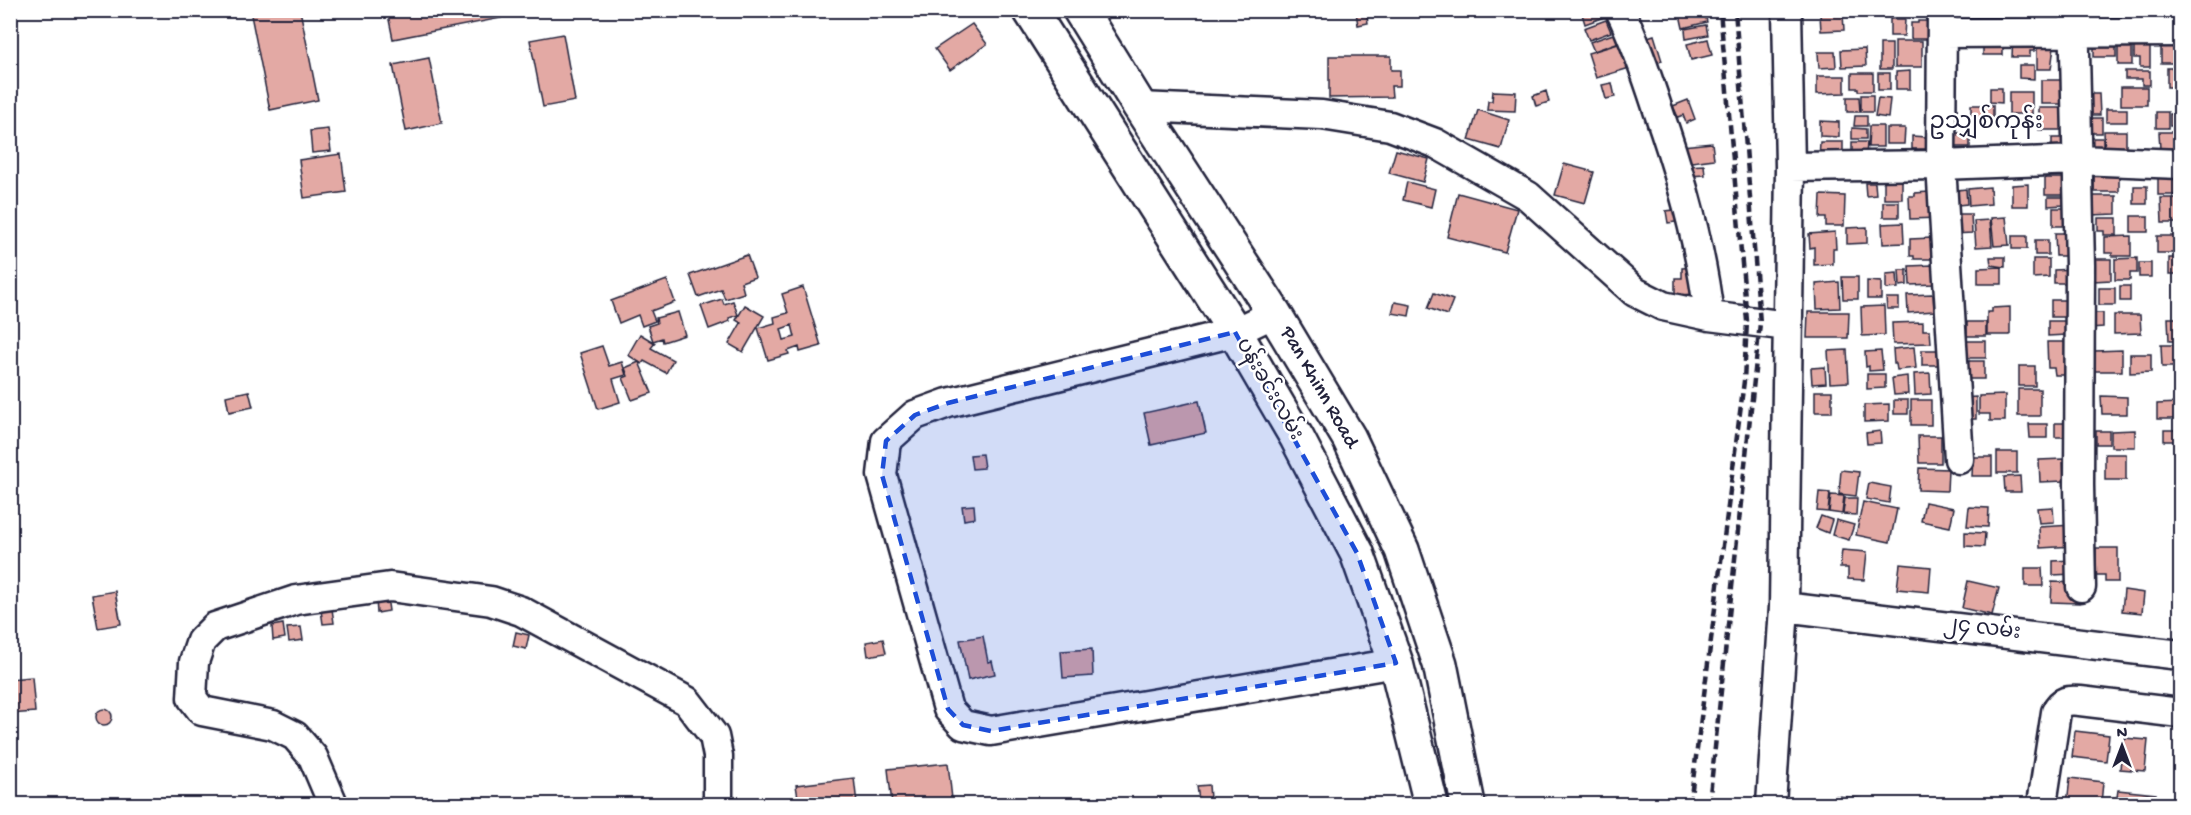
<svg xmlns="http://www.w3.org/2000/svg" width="2191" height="815" font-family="'Gochi Hand','Noto Sans Myanmar',sans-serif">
<rect width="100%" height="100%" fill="#fff"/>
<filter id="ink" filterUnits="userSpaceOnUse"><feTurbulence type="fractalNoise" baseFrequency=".0167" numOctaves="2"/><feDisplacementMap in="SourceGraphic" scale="12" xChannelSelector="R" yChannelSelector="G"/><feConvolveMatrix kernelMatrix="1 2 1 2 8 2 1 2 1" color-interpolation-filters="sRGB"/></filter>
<g filter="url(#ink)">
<path fill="#e3a9a4" stroke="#22223b" stroke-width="1.5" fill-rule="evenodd" d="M250 10H300L318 100 270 110Z
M387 10H500L501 18 393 39Z
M1590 10H1601L1604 17 1585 24 1582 14Z
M1679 10H1704L1707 22 1683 28Z
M1954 10H1977V24H1955Z
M2116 10H2137V15H2116Z
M1366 11 1368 23 1358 25 1356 12Z
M1820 14H1843L1844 30 1821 31Z
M1890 19H1905L1904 36H1890Z
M1606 20 1611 32 1589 40 1584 28Z
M1918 21H1932V39H1911V23H1918Z
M972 24 987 44 950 70 935 49Z
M1706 25 1708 35 1686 39 1685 29Z
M1619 32 1622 41 1594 51 1590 42Z
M563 34 575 101 543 107 530 40Z
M1654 35 1662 61 1649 65 1641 39Z
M2013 35 2034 36V51H2030V57H2012Z
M1983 38 2003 39V55H1983Z
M2118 38H2132V65H2118Z
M2134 38H2150V67H2140V58H2134Z
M1708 39 1712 55 1691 60 1687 44Z
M1895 41H1922V67H1895Z
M1625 42 1633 67 1596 78 1588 53Z
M2094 42H2116V57H2094Z
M2167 43H2180V63H2161V47H2167Z
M1880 44H1892V69H1880Z
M2037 46H2054L2051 69H2037Z
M1865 49 1866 66 1842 67 1841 50Z
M1818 52H1835L1836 67 1819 68Z
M1329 56H1391V70H1400V86H1391L1392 97 1329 98Z
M429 58 442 123 406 131 393 65Z
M2019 65H2034V79L2019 78Z
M2167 68H2180V87H2167Z
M1910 71V89H1896V72Z
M2125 71H2150V85H2142V79H2125Z
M1852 73H1873V91H1858V88H1852Z
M1878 73H1890V90H1878Z
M1817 76H1845V93L1817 94Z
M2041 80H2070V104H2041Z
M1612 83 1615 97 1606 99 1602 85Z
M2121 87H2147V105H2121Z
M1990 88H2002V103L1990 102Z
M1493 91 1516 92 1515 111 1487 110 1488 101H1492Z
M1546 91 1549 102 1536 106 1533 96Z
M2009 92H2032V114H2009Z
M2085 94H2099L2100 115H2085Z
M1861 95H1873V112H1861Z
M1847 97H1859L1860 112H1847Z
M1878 98 1890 99 1888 118 1875 116Z
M1688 100 1695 119 1686 123 1683 115 1678 117 1673 106Z
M1971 105H1993V126L1971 125Z
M2039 108H2062V130H2039Z
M2106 109H2127V122H2106Z
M1478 110 1509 120 1501 149 1469 140Z
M2156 112H2168V128H2156Z
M2170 114H2178V126H2170Z
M1855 116H1867V126H1854Z
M2085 118H2102V133H2085Z
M1820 121 1839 122V137L1820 136Z
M1869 126H1883V147H1868Z
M1852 128 1866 129V139H1852Z
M1886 128H1905L1904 144H1886Z
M328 129 331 151 312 153 310 131Z
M2104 131H2126V155H2105Z
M2159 132H2177V149H2160Z
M1955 133H1970V147H1955Z
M1912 136 1926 137V149H1912Z
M2052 138H2064V153H2052Z
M2091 138H2103V150H2092Z
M1820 142H1843V161L1819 160Z
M1852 142H1867L1866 157H1852Z
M1712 143 1714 159 1684 163 1682 146Z
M1396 150 1429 159 1423 182 1389 173Z
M341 154 346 192 304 198 299 160Z
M1564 164 1594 172 1585 203 1555 195Z
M1704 165 1705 175 1688 176 1687 166Z
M2119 172V192H2094V175Z
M2158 177H2180V195H2158Z
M2045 178H2070V195H2045Z
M1884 179H1902V199H1884Z
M1407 182 1435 189 1431 207 1403 200Z
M1865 183H1875L1876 195 1866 196Z
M2028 184V206H2012V185Z
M2134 186H2147V204H2134Z
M1990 187 1991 204 1969 206 1968 189Z
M1966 189 1967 204 1958 205 1957 190Z
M1929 192 1937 218 1910 219 1909 196H1915V193Z
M1458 193 1517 209 1505 252 1447 237Z
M1821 195 1845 196 1844 226H1826V218H1820Z
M2091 196H2116V214L2091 215Z
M2048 197H2064V205L2048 206Z
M2161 198H2180V223H2162Z
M1883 202H1899V217H1883Z
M2053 208H2068L2072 226H2053Z
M1682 209 1683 221 1668 223 1666 211Z
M1952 214H1971L1972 233 1953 234Z
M2131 216H2148V232H2131Z
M2006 217 2009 245 1994 246 1991 218Z
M2098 218H2117V235H2104V231H2098Z
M1990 220 1992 246 1976 247 1974 221Z
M1903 223 1904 243 1883 244 1882 224Z
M1867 227V243L1847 244V228Z
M1835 232 1836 249H1833V264L1814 265V247L1810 248 1809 234Z
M2055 233H2074V256H2056Z
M2012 236H2027V249H2012Z
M2131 236V256H2112V253H2105V237Z
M2157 236H2180V253H2157Z
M1932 238 1933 259H1914V256H1910V239Z
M2035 240H2048V255H2035Z
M747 255 755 277 741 282 744 293 725 299 721 289 698 297 690 275Z
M1990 257H2005V267L1991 265Z
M2137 258V273H2130V280H2115V259Z
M2169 258H2180V274H2169Z
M2033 259H2049V277L2033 278Z
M2092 259H2111V280L2093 281Z
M2139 263H2151V277H2139Z
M1933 265 1934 284 1910 285 1909 266Z
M1698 267 1699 294 1675 295V278H1682V268Z
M2002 267V284H1978V268Z
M2073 269V283H2054V270Z
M1899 270H1907V285L1900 286Z
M1897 273 1898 288 1886 289V274Z
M1842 277H1858V299H1843Z
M667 280 675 302 651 311 655 321 642 326 638 315 619 323 611 301Z
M1867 281 1881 282V299H1867Z
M1839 282 1840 308 1817 309 1816 284Z
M2120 286H2130V301H2120Z
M803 287 821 346 800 352 799 347 788 351 789 354 768 360 758 328 775 323 774 317 788 313 782 294ZM792 325 795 337 784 340 781 329Z
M2099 288H2115V305H2099Z
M1434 293 1453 300 1447 315 1428 308Z
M1933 294 1934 311 1908 313 1907 295Z
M1886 298H1899V309H1887Z
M722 299 724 304 733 301 738 315 729 318 730 321 709 329 701 306Z
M2051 300H2066V317H2051Z
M1395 302 1411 305 1409 316 1392 313Z
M745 305 764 316 743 352 729 344 741 323 736 320Z
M1884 306 1885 335 1862 336 1861 307Z
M2010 307V335H1987V312H1992V308Z
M678 312 685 335 663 342 662 338 653 341 648 326 657 323 656 318Z
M1808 312H1849L1848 338H1807Z
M2090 313H2103V327L2090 328Z
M2114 315H2140L2141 333 2114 334Z
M2168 318H2180V341H2169Z
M2048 321H2066V335L2048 336Z
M1923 322V330H1930L1931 343 1893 344 1892 323Z
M1967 322H1986V336H1967Z
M640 334 655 343 651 348 673 360 666 373 644 361 642 364 628 355Z
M1960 341H1986V358H1960Z
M2047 342H2073V375H2055L2054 368H2048Z
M2161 345H2180V367H2162Z
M602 346 609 366 622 362 626 375 613 379 620 402 598 409 580 353Z
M1914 347 1916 368 1897 370 1896 364H1894L1893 349Z
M1847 350 1849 382 1830 383 1828 351Z
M1922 350H1945L1944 365H1922Z
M2122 350V371H2095V351Z
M1881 351 1883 370 1869 371V366L1866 367 1865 352Z
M2130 354H2151V372L2130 373Z
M1965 361H1984V379H1965Z
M639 362 652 393 632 400 623 378 628 376 625 368Z
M2019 366H2035V386H2019Z
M1825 367 1826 383 1812 384 1811 368Z
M1930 373 1931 394 1915 395 1914 374Z
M1867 374H1885V388L1867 389Z
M1907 376 1908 394 1894 395 1892 378Z
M2018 389H2040V416H2018Z
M249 391 253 407 229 412 226 396Z
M1815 391H1832V412H1815Z
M2005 395V421H1990V414H1979V396Z
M2101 396 2127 397V414H2102Z
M1976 397V419H1963V398Z
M1894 400H1908V414H1894Z
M1911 400H1931V425H1911Z
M1199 401 1206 433 1151 445 1144 413Z
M2178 403V419H2157V404Z
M1889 404V421L1864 422V405Z
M2055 423H2072V437H2055Z
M2029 424H2047V438H2030Z
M2135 430V447H2111V431Z
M2164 430H2180V441H2164Z
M1880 431 1881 443 1867 444 1866 433Z
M2096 431H2109V444H2096Z
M1918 436H1941V463H1919Z
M1997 452H2017V473H1997Z
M982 454 984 468 972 469 970 455Z
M2105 454H2126V480H2105Z
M1973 457H1992V476H1972Z
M2063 459 2064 481 2040 482 2039 460Z
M1919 468 1948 469 1947 491 1918 490Z
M1841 470 1859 472 1856 496 1839 494Z
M2020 476 2021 492H2005L2004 477Z
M1869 483 1891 487 1889 503 1866 499Z
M1819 492 1830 493 1828 512 1817 511Z
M1831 495 1844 496 1842 514 1829 512Z
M1845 498H1857L1856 515 1843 514Z
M1863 502 1897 509 1890 542 1856 535Z
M1925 502 1954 508 1950 527 1921 521Z
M974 505 975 518 964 520 962 506Z
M1969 507 1989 508 1988 527 1967 526Z
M2053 507 2054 522 2039 523 2037 508Z
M1821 516 1832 520 1828 533 1816 528Z
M1836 520 1854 525 1849 540 1832 535Z
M2073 525 2074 546 2040 548 2039 527Z
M1965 532 1985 533 1984 547 1965 546Z
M2096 548H2118V582H2105V575H2096Z
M1842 550 1867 552 1864 580 1848 579V568H1840Z
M2073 560V574L2053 575V561Z
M1900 564 1931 567 1929 592 1897 589Z
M2025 568H2042L2043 586H2025Z
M1968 581 1999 588 1992 615 1962 608Z
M2052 582 2079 583V603L2051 602Z
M2124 590 2144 593 2142 613 2122 611Z
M115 591 121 624 98 628 92 595Z
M387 597 389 611 377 613 376 599Z
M332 609 334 623 323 624 321 610Z
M283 624 285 638 273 640 272 626Z
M301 627 303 640 289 642 287 628Z
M516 632 529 635 526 649 513 646Z
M983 636 988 662 992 661 995 674 968 680 960 640Z
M883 639 886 653 868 656 866 642Z
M1092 649 1093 676 1063 678 1061 651Z
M32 677 35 712 10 714V679Z
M96 717a8 8 0 1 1 16 0a8 8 0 1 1-16 0Z
M2075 731 2109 735 2106 761 2072 757Z
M2123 738 2148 740 2145 771 2120 769Z
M2179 738H2180V768H2175Z
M948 763 952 799 892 804 888 769Z
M854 778 857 804H799L796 785Z
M2070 778 2103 782 2101 804H2067Z
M1209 785 1210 799 1199 800 1197 786Z
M2118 790 2156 794 2155 804H2116Z
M1836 796 1862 799 1861 804H1835Z"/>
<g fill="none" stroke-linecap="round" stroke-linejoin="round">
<defs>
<path id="minor" d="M1620 10C1636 43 1647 76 1658 110 1681 176 1701 245 1709 316
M1942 10 1941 165 1959 459
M2074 10 2080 265 2079 485 2081 587
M1942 33 2180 32
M1140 107 1322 115 1390 126 1435 143 1528 196 1635 292 1663 306 1709 316 1788 326
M1790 167 1941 165 2078 160 2180 164
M1274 313 1235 332 948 403 915 415 886 441 882 475 948 709 963 725 991 731 1396 663
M1784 607 2180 655
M333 804 313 757 295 736 273 725 202 711 192 698 194 662 201 641 215 627 296 600 390 587 491 601 521 611 687 701 714 736 718 756V804
M1771 804 1784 607 1790 167 1787 10
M2042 804 2056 712C2061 700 2069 700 2080 701L2180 713"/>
<path id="major" d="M1030 10 1235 332 1297 438 1357 553 1396 663 1431 804
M1080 10 1140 107 1274 313 1349 438 1402 550 1440 664 1468 804"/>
</defs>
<use href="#minor" stroke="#22223b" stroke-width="33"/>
<use href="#major" stroke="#22223b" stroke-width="38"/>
<use href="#minor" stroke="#fff" stroke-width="28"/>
<use href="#major" stroke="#fff" stroke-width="33"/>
<path stroke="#22223b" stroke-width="4.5" stroke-dasharray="9 4.5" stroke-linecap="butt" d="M1690 804 1744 381 1747 321 1720 10
M1709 804 1760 323 1735 10"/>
</g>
</g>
<path fill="#1d4ed8" fill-opacity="0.2" stroke="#1d4ed8" stroke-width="4.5" stroke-dasharray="12 8" stroke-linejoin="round" d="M1235 332 1357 553 1396 663 991 731 963 725 948 709 882 475 886 441 915 415 948 403Z"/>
<g text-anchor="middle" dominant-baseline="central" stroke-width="5" stroke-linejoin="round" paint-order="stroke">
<g font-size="21" fill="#22223b" stroke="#fff">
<text transform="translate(1318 388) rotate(60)">Pan Khinn Road</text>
<text transform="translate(1268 390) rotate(60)">ပန်းခင်းလမ်း</text>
<text transform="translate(1982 630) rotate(7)">၂၄ လမ်း</text>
</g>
<g font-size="24" fill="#22223b" stroke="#fff">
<text x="1986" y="123">ဥသျှစ်ကုန်း</text>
</g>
</g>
<rect width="2191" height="815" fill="none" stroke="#fff" stroke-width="36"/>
<rect x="18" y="18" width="2155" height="779" fill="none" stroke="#22223b" stroke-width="2" filter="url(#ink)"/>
<g transform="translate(2122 746)" stroke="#ffffff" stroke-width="4.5" paint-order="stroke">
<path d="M0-4.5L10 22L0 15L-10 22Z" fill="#22223b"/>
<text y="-9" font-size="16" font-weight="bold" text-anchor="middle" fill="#22223b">N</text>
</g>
</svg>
